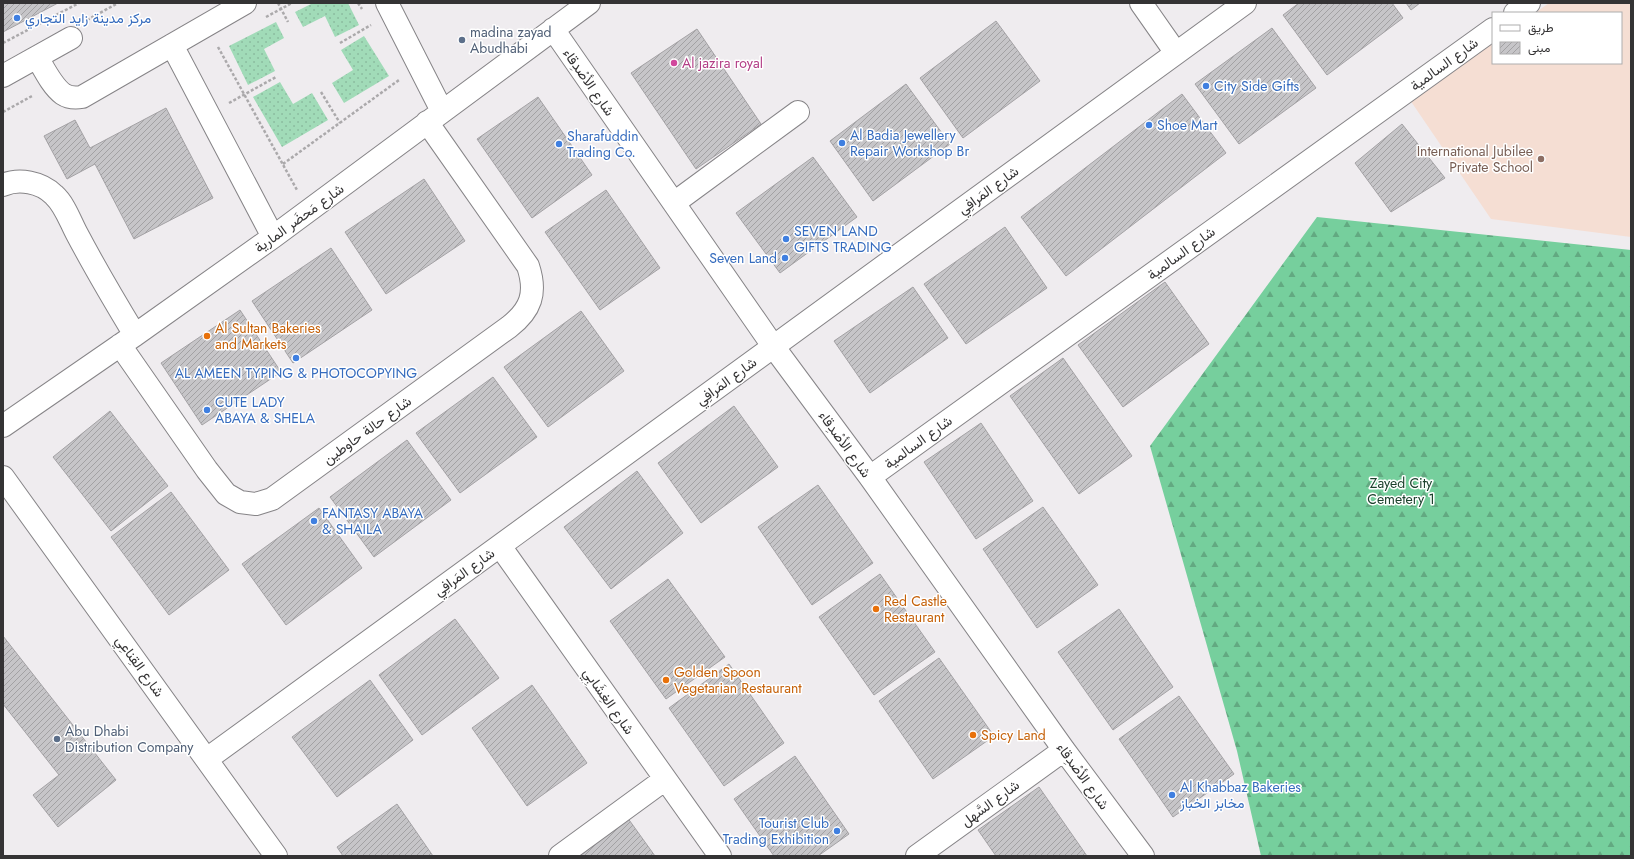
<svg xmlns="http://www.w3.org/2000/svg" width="1634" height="859" font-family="Jost,Vazirmatn,sans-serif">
<defs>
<pattern id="grass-dots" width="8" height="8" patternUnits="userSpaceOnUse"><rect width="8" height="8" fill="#a1dbb8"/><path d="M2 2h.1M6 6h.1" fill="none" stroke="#8bbc9f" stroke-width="1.8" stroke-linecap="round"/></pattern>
<pattern id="forest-firs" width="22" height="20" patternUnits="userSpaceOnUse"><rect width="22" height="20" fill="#76cf9d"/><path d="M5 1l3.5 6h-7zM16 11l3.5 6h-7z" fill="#62a981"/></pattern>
<pattern id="building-hatch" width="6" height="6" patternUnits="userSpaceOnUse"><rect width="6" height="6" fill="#c6c5c8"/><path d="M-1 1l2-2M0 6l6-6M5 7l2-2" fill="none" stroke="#a2a1a3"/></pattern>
</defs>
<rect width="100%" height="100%" fill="#efecef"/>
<path fill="#f5ded3" d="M1549 3H1631V237L1491 219 1410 100 1493 42V63H1621V13H1535Z"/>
<path fill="url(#grass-dots)" d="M313 3H348L359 25 335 37 325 16 303 27 295 12Z
M276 22 284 38 264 49 275 71 248 85 229 46Z
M364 36 389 76 344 103 332 83 353 70 341 50Z
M280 82 293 104 312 93 328 120 282 147 253 97Z"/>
<path fill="url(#forest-firs)" d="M1317 217 1631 250V856H1261L1237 751 1150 446Z"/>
<path fill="url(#building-hatch)" stroke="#a4a2a5" d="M3 3H58L3 32Z
M1299 3H1392L1403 18 1327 75 1283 15Z
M1406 3H1420L1411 10Z
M996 21 1040 81 963 138 920 78Z
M1272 28 1316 88 1239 144 1195 84Z
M697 29 761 124 696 169 631 73Z
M906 84 950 144 873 201 830 141Z
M1182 94 1226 153 1066 276 1021 217Z
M538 97 592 175 532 218 477 139Z
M166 108 213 198 134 239 95 164 67 179 44 136 75 120 90 148Z
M1402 124 1445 178 1391 212 1355 163Z
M813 157 857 217 780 273 736 213Z
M424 179 465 241 386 294 345 232Z
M606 190 660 268 600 310 545 232Z
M1005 227 1047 288 966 344 924 284Z
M331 248 372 310 293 363 252 301Z
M1165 282 1209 344 1123 407 1078 345Z
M913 287 948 338 870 393 834 341Z
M240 310 281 372 202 425 161 363Z
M581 311 624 371 548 427 504 367Z
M1063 358 1132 456 1079 494 1010 396Z
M493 377 537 437 460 493 416 433Z
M734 406 778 467 701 523 658 463Z
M110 411 168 486 111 531 53 457Z
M981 423 1033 501 976 539 924 462Z
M407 440 451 500 374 557 330 497Z
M637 471 683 533 611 589 564 527Z
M818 485 873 563 812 605 758 527Z
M171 492 229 570 169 615 111 537Z
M1043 507 1098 585 1037 628 983 549Z
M319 508 362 568 286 625 242 564Z
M880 574 935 652 874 695 819 617Z
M668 579 725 657 666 699 610 621Z
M1119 609 1173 687 1113 730 1058 652Z
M455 619 499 678 422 735 379 675Z
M3 636 116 780 58 827 33 795 59 775 3 704Z
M939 658 994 736 933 779 879 701Z
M729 664 784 743 724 786 669 708Z
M370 680 413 740 337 797 292 737Z
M532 685 587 763 527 806 472 728Z
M1179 696 1234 774 1173 817 1119 739Z
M795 756 849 834 818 856H774L734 799Z
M1039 787 1087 856H996L978 830Z
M397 804 433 856H343L337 847Z
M627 817 655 856H573Z"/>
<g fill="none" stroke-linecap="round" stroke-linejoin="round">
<defs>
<path id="minor" d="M387 3 442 111
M1141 3 1176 53
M1515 13 1529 3
M553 29 773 346 870 477 1064 750 1143 856
M172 45 273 237
M37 57C44 69 52 86 63 94 69 98 76 98 82 97L245 3
M3 76 71 38
M3 185C19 178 41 182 54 195 65 205 70 221 77 234 95 268 115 302 135 335
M674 203 798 112
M120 345 207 470 226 494 240 502 256 504 272 499 509 327C531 310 537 293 528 266L427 122
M3 426 135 335 273 237 589 3
M3 477 276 856
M870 477 1493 29
M500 546 720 856
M207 759 1245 3
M560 856 664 780
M917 856 1064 750"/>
</defs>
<use href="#minor" stroke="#868487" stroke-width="24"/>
<path stroke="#aba9ab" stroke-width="2.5" stroke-dasharray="3 2" stroke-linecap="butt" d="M278 3 288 22
M358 3 362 9
M266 17 292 3
M87 20 118 3
M3 43 79 3
M340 43 371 25
M218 47 297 190
M321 92 340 123
M229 103 276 77
M3 112 32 96
M283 164 399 80"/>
<use href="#minor" stroke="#fff" stroke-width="22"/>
</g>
<g fill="#3f7fe0" stroke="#fff" stroke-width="1.5">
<circle cx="17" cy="18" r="4"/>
<circle cx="1206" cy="86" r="4"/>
<circle cx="1149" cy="125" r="4"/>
<circle cx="842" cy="143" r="4"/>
<circle cx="559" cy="144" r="4"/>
<circle cx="786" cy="239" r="4"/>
<circle cx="785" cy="258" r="4"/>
<circle cx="296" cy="358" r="4"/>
<circle cx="207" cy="410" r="4"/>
<circle cx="314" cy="521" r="4"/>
<circle cx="1172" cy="795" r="4"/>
<circle cx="837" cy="831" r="4"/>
</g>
<g fill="#5c6f8a" stroke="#fff" stroke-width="1.5">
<circle cx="462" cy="40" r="4"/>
<circle cx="57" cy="739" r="4"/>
</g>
<circle fill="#d1479c" stroke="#fff" stroke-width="1.5" cx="674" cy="63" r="4"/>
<circle fill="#8d6e63" stroke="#fff" stroke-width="1.5" cx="1541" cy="159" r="4"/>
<g fill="#e8710a" stroke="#fff" stroke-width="1.5">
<circle cx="207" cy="336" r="4"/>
<circle cx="876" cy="609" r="4"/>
<circle cx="666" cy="680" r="4"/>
<circle cx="973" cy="735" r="4"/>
</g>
<g text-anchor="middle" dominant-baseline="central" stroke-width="3" stroke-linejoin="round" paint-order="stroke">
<g font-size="14" fill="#366cbe" stroke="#fff" text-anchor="start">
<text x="25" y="18">مركز مدينة زايد التجاري</text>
<text x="1214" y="86">City Side Gifts</text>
<text x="1157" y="125">Shoe Mart</text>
<text x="850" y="135">Al Badia Jewellery<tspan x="850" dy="16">Repair Workshop Br</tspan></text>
<text x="567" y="136">Sharafuddin<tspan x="567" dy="16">Trading Co.</tspan></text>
<text x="794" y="231">SEVEN LAND<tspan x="794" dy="16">GIFTS TRADING</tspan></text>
<text x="777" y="258" text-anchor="end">Seven Land</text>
<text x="296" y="373" text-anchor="middle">AL AMEEN TYPING &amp; PHOTOCOPYING</text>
<text x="215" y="402">CUTE LADY<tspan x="215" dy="16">ABAYA &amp; SHELA</tspan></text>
<text x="322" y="513">FANTASY ABAYA<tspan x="322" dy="16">&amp; SHAILA</tspan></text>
<text x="1180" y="787">Al Khabbaz Bakeries<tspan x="1180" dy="16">مخابز الخباز</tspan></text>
<text x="829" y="823" text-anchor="end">Tourist Club<tspan x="829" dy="16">Trading Exhibition</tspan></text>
</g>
<g font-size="14" fill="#4e5e75" stroke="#fff" text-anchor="start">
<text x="470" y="32">madina zayad<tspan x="470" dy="16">Abudhabi</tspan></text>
<text x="65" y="731">Abu Dhabi<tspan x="65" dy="16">Distribution Company</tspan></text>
</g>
<g font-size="14" fill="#b23c85" stroke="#fff" text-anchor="start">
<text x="682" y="63">Al jazira royal</text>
</g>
<g font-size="14" fill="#343334" stroke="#fff">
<text transform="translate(1444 64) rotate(-36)">شارع السالمية</text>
<text transform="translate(589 82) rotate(55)">شارع الأصْدِقاء</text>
<text transform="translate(988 190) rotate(-36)">شارع المَرافِي</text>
<text transform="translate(299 218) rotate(-36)">شارع مَحضَر المارية</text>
<text transform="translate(1181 253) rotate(-36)">شارع السالمية</text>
<text transform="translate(726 381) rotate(-36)">شارع المَرافِي</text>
<text transform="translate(367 430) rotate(-36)">شارع حالة حاوطين</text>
<text transform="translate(918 442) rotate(-36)">شارع السالمية</text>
<text transform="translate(845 444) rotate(54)">شارع الأصْدِقاء</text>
<text transform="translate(464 572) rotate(-36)">شارع المَرافِي</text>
<text transform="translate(140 666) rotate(54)">شارع القِناعِي</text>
<text transform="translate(609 701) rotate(55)">شارع الغِشَابِي</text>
<text transform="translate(1083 776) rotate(54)">شارع الأصْدِقاء</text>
<text transform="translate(990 803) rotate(-36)">شارع السَّهل</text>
</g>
<g font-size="14" fill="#785e54" stroke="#fff" text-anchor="end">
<text x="1533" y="151">International Jubilee<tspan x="1533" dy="16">Private School</tspan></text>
</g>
<g font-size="14" fill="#c56008" stroke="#fff" text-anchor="start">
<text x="215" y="328">Al Sultan Bakeries<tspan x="215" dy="16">and Markets</tspan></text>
<text x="884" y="601">Red Castle<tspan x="884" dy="16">Restaurant</tspan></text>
<text x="674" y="672">Golden Spoon<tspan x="674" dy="16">Vegetarian Restaurant</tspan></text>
<text x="981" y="735">Spicy Land</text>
</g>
<g font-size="14" fill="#1b412c" stroke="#fff">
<text x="1401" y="483">Zayed City<tspan x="1401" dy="16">Cemetery 1</tspan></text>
</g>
</g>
<rect width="1634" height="859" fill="none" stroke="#343334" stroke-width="8"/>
<rect x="1492" y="12" width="130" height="52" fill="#ffffff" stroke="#aeadae"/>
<rect x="1500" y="25" width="20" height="6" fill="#ffffff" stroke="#aeadae"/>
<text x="1528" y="32" font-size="12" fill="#343334">طريق</text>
<rect x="1500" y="42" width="20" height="12" fill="url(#building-hatch)" stroke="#aeadae"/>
<text x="1528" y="52" font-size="12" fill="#343334">مبنى</text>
</svg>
